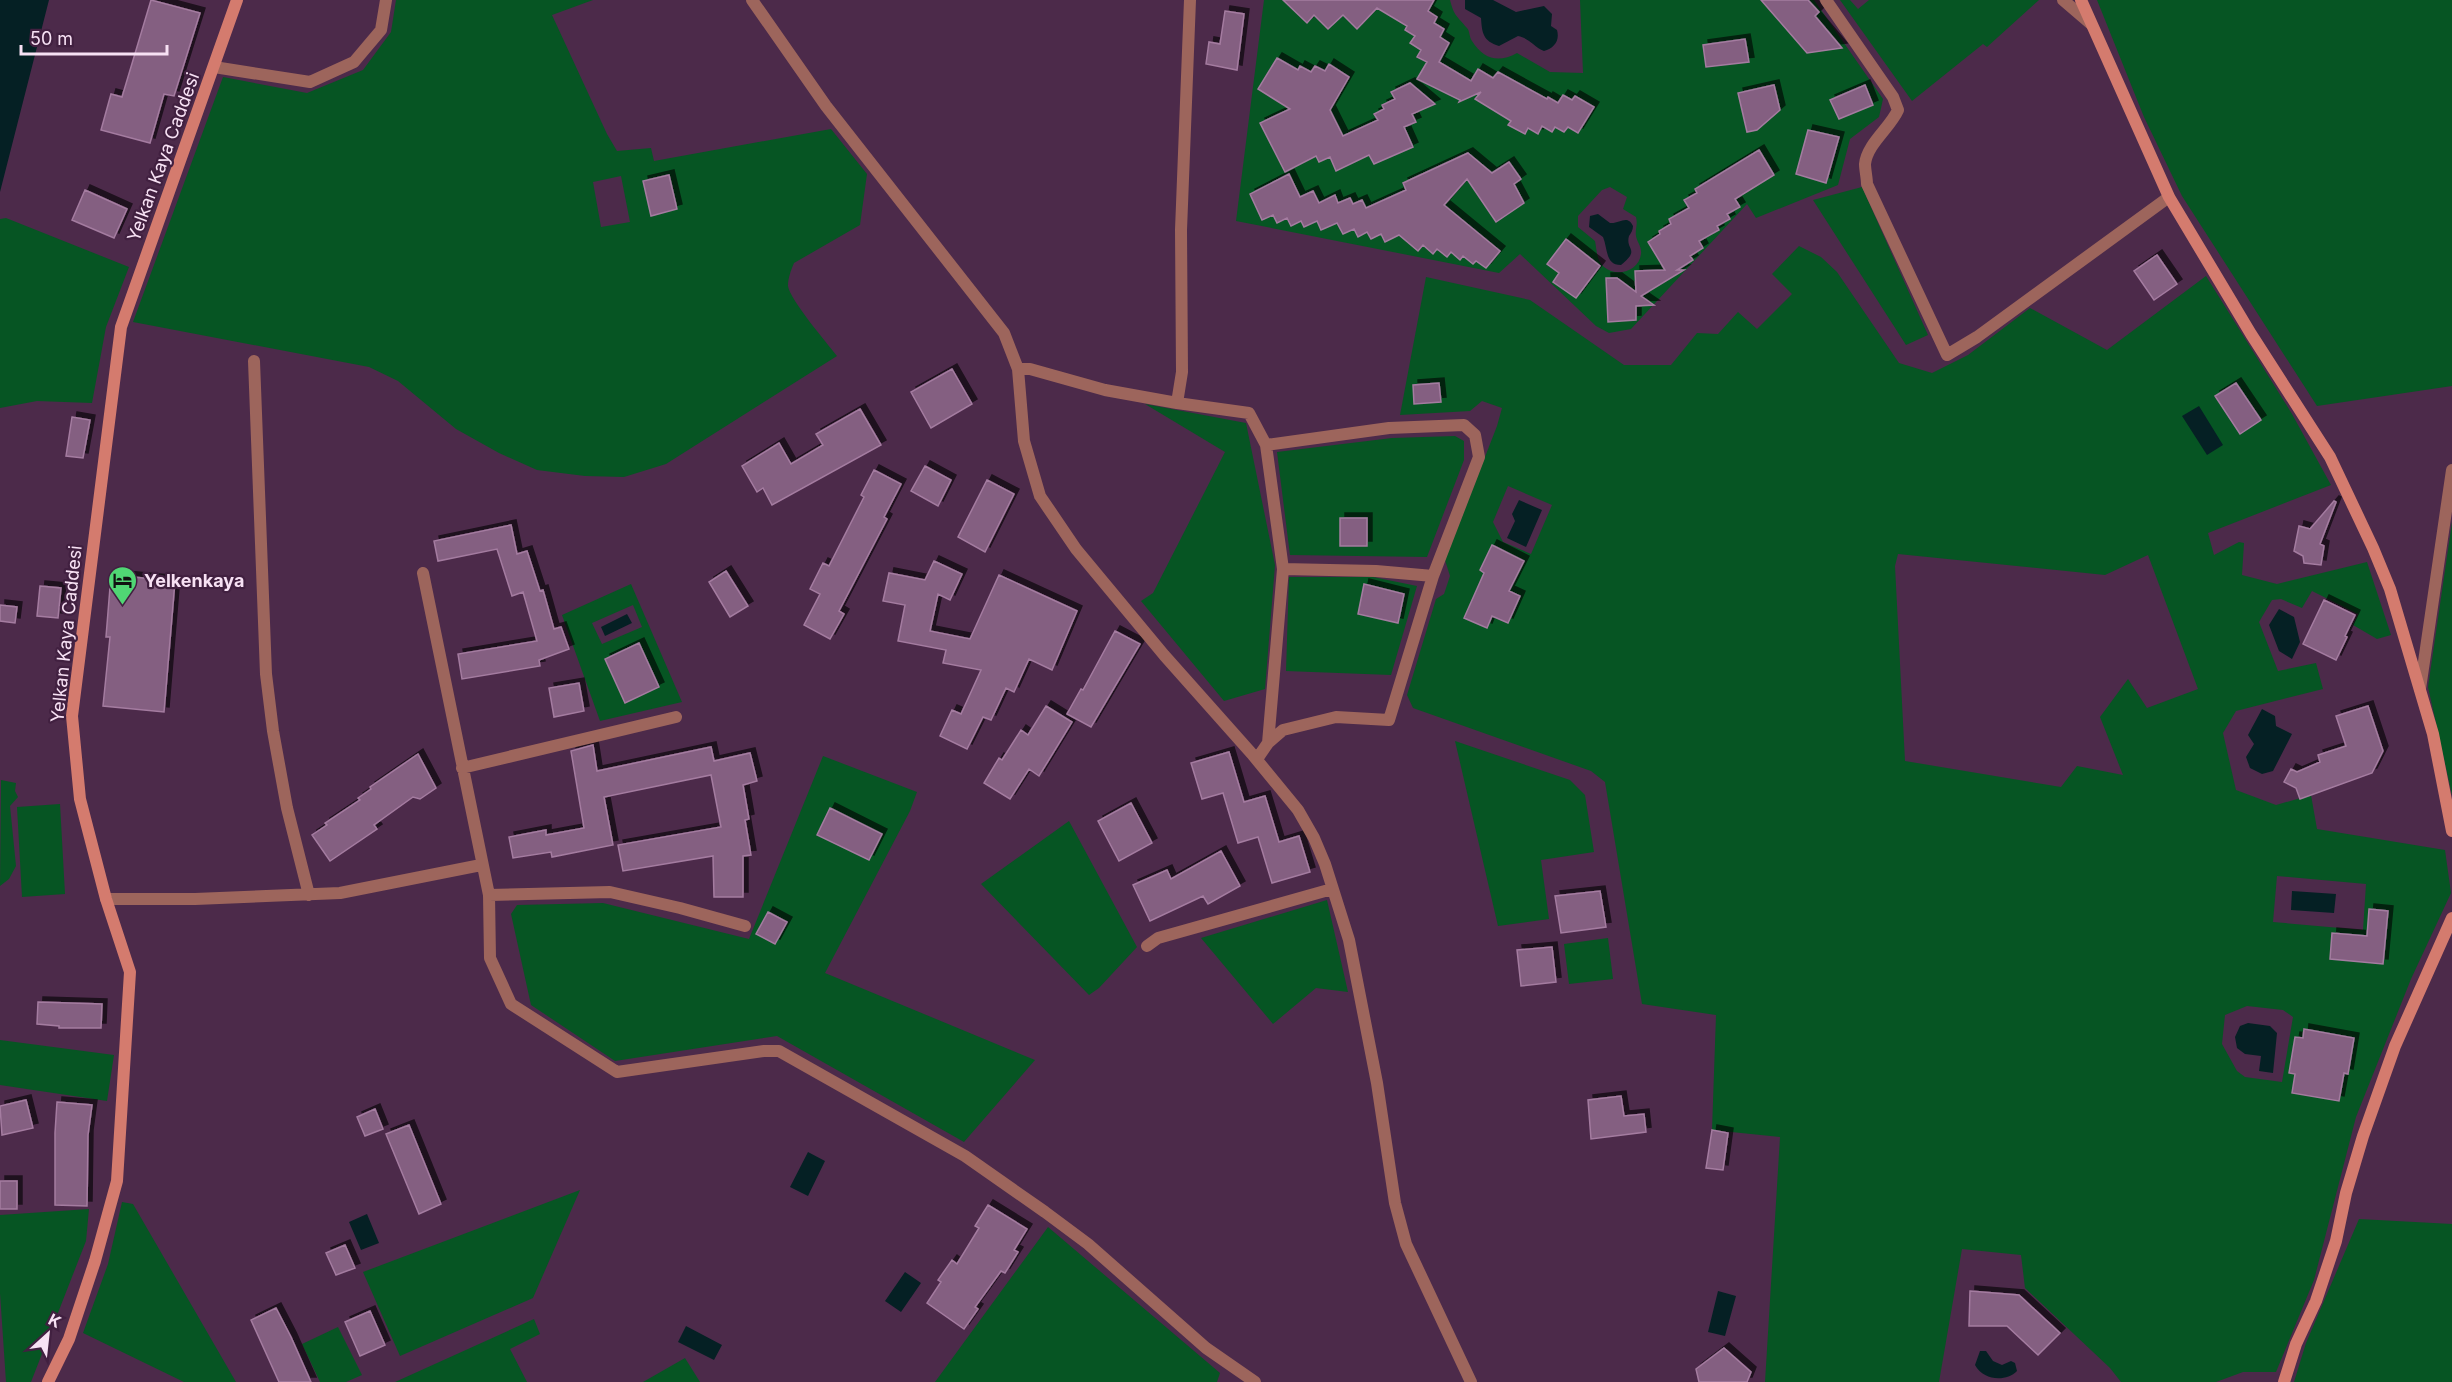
<svg xmlns="http://www.w3.org/2000/svg" width="2452" height="1382" font-family="Inter,sans-serif">
<defs>
<filter id="shadow"><feDropShadow dx="5" dy="-5" stdDeviation="0" flood-color="#0009"/></filter>
</defs>
<rect width="100%" height="100%" fill="#4c2a4a"/>
<path fill="#065523" fill-rule="evenodd" d="M396 0H593L552 15 607 134 617 151 651 148 654 161 831 129 867 174 860 225 794 263C791 270 788 278 788 286 790 300 827 343 837 356L666 464 624 477 585 476 537 470 499 453 456 429 398 381 369 367 133 322 223 77 307 93 363 70 391 32ZM621 176 630 222 601 227 593 182Z
M1264 0H1450C1454 16 1457 16 1467 28 1470 31 1469 37 1472 41 1484 60 1499 63 1517 53L1550 72 1583 73 1580 0H1814L1883 99 1879 117 1850 139 1838 185 1756 218 1747 204 1631 329 1609 333 1596 326 1520 254 1499 273 1236 221ZM1610 187 1627 197 1623 209 1636 217C1638 225 1635 229 1636 236 1637 242 1642 247 1641 254 1639 271 1617 278 1604 267 1596 260 1597 250 1595 241L1578 227V216L1602 190Z
M1840 0H1850L1858 9 1869 0H2039L1987 47 1983 44 1912 101Z
M2097 0H2452V386L2317 406 2182 196 2144 117Z
M1862 187 1928 335 1906 345 1813 200Z
M6 218 129 267 106 327 92 403 37 401 0 408V219Z
M1799 246 1821 257 1837 272 1899 363 1932 373 1968 355 2030 308 2107 350 2206 276 2292 414 2331 485 2208 533 2214 555 2239 542 2244 543 2242 575 2277 584 2367 562 2391 635 2377 639 2353 625 2358 614 2312 591 2302 608 2281 599 2272 600 2259 622 2278 671 2316 663 2323 689 2236 711 2223 733 2236 790 2276 805 2311 795 2317 829 2445 850 2451 893 2411 979 2356 1117 2314 1280 2276 1372H2243L2216 1382H2121L2110 1368 2025 1288 2021 1255 1962 1249 1939 1382H1765L1780 1137 1712 1130 1716 1015 1642 1004 1605 782 1591 771 1413 708 1407 695 1436 599 1444 594 1450 576 1445 560 1497 426 1502 408 1482 401 1470 411 1400 415 1426 277 1530 300 1624 365H1671L1697 333 1718 334 1738 312 1757 329 1792 294 1772 274ZM2236 383 2261 420 2240 434 2215 397ZM1508 486 1552 505 1531 554 1503 542 1493 522ZM1898 554 2105 575 2148 555 2198 689 2147 708 2128 679 2100 717 2123 775 2077 766 2061 787 1905 761 1895 566ZM2277 876 2366 884 2363 930 2273 922ZM2247 1006 2283 1010 2293 1017 2282 1082 2245 1077 2237 1071 2222 1044 2225 1015Z
M1145 404 1246 423 1275 565 1265 689 1224 701 1141 601 1153 593 1225 452Z
M1455 436 1464 441V460L1427 557 1290 555 1277 452 1392 438Z
M2452 522V795L2428 687Z
M1289 577H1373L1417 586 1391 675 1286 671Z
M631 584 682 702 600 721 562 615ZM633 605 642 627 602 644 592 623Z
M1455 741 1570 780 1585 795 1594 852 1541 860 1549 919 1498 926Z
M823 756 917 792 910 811 825 973 1035 1060 964 1142 777 1036 615 1061 531 1005 511 914 517 905 603 903 749 939Z
M1 780 16 783 15 791 18 797 10 806 16 866 9 879 0 886Z
M60 804 65 894 22 897 17 807Z
M1069 821 1137 947 1099 988 1089 995 981 884Z
M1327 900 1348 992 1316 988 1273 1024 1201 938Z
M1608 938 1613 979 1569 984 1564 944Z
M0 1040 114 1055 107 1101 0 1085Z
M580 1190 533 1298 400 1356 363 1272Z
M122 1202 133 1204 236 1382H184L83 1333 108 1264Z
M89 1209 86 1241 31 1382H6L0 1293V1215Z
M2359 1219 2452 1224V1382H2294L2306 1343Z
M1048 1227 1220 1373 1217 1382H935Z
M534 1319 540 1334 510 1349 527 1382H395Z
M338 1327 362 1375 346 1382H320L302 1344Z
M685 1358 700 1382H643Z"/>
<path fill="#052024" d="M0 0H49L0 192Z
M1465 0H1493L1516 12 1544 6 1552 14 1551 26 1557 30C1560 41 1554 48 1544 51 1534 47 1529 38 1518 36L1499 46C1483 41 1482 33 1481 18L1465 9Z
M1598 214 1610 223C1620 224 1627 214 1633 226 1633 230 1631 233 1629 236 1625 250 1641 249 1621 265 1605 265 1608 249 1603 237L1589 227 1590 216Z
M2199 406 2223 445 2207 455 2182 416Z
M1519 500 1542 510 1526 547 1507 538 1515 521 1512 514Z
M2279 609 2294 617 2300 642 2292 659 2279 651 2269 625Z
M627 614 632 623 605 636 601 627Z
M2262 709 2275 716 2276 726 2292 734 2273 771 2262 774 2250 768 2246 757 2254 744 2248 735Z
M2292 891 2336 894 2334 913 2291 910Z
M2248 1023 2270 1026 2277 1033 2273 1073 2259 1071 2261 1056 2245 1054 2237 1048 2235 1037 2240 1026Z
M808 1152 825 1161 808 1196 790 1187Z
M367 1214 379 1243 361 1250 349 1222Z
M905 1272 921 1283 901 1312 885 1301Z
M1718 1291 1736 1296 1725 1336 1708 1332Z
M686 1326 722 1345 714 1360 678 1342Z
M1980 1351H1986L1993 1361 2002 1365 2011 1361 2015 1363 2017 1371C2006 1382 1984 1381 1975 1365Z"/>
<path fill="#845e81" stroke="#a47ca0" stroke-width="1.5" filter="url(#shadow)" d="M151 0 200 13 174 96 164 94 150 143 101 130 111 94 122 97Z
M1283 0H1434L1428 11 1437 17 1434 23 1444 29 1440 37 1449 43 1439 62 1471 81 1478 69 1493 78 1498 72 1547 99 1548 97 1558 103 1563 95 1572 100 1575 96 1594 107 1578 133 1568 127 1564 132 1555 127 1552 132 1542 126 1538 134 1528 128 1525 134 1508 125 1511 121 1475 99 1481 92 1459 102 1460 100 1417 79 1427 62 1417 57 1421 50 1410 43 1415 36 1405 30 1407 26 1377 8 1357 29 1343 15 1328 29 1314 15 1307 23Z
M1761 0H1808L1819 12 1815 16 1842 48 1807 53Z
M1225 11 1244 14 1237 70 1206 64 1209 42 1220 44Z
M1745 39 1749 62 1706 67 1703 45Z
M1277 58 1298 70 1300 66 1311 72 1315 66 1325 71 1329 64 1349 77 1330 110 1343 136 1378 120 1374 114 1384 109 1382 105 1395 99 1391 92 1410 83 1435 104 1412 114 1416 122 1404 127 1413 147 1374 164 1369 155 1336 171 1330 157 1319 162 1316 156 1285 172 1260 123 1290 109 1258 89Z
M1774 85 1780 110 1757 130 1747 132 1738 93Z
M1865 85 1873 105 1839 119 1830 100Z
M1808 130 1839 137 1826 183 1796 174Z
M1759 150 1774 175 1735 199 1740 207 1727 214 1730 219 1717 226 1719 230 1699 241 1703 248 1690 256 1693 260 1677 270H1684L1641 296 1654 305 1636 306V320L1608 322 1606 278H1617L1636 292 1635 271 1665 270 1648 242 1660 234 1659 231 1671 224 1669 219 1689 208 1684 200 1697 193 1695 189Z
M1468 153 1492 173 1509 162 1521 179 1514 184 1524 203 1496 222 1467 179 1444 205 1500 251 1486 268 1476 261 1473 264 1463 256 1460 260 1451 252 1447 257 1437 249 1433 254 1423 245 1418 251 1399 235 1385 242 1381 234 1371 239 1367 232 1358 237 1354 229 1343 234 1337 223 1321 230 1317 221 1304 227 1301 221 1291 226 1287 218 1277 223 1273 215 1262 220 1250 194 1289 174 1300 197 1313 191 1319 203 1335 195 1338 203 1350 198 1353 204 1362 200 1366 208 1406 190 1403 183Z
M669 175 677 209 651 216 643 181Z
M85 190 127 209 114 238 72 220Z
M1566 239 1600 266 1576 298 1553 282 1559 273 1547 264Z
M2157 255 2177 284 2154 300 2134 271Z
M952 369 972 404 931 428 911 392Z
M1439 383 1441 402 1414 404 1413 385Z
M2236 383 2261 420 2240 434 2215 396Z
M860 409 881 445 772 505 763 488 757 492 742 466 779 443 791 464 823 445 816 434Z
M72 417 90 420 83 458 66 456Z
M925 466 951 480 938 506 911 491Z
M874 470 901 484 884 517 887 519 839 611 844 614 830 639 804 625 820 594 810 589 823 563 829 566 864 497 861 495Z
M987 480 1014 494 985 552 958 537Z
M2334 501 2336 502 2320 544 2324 546 2321 565 2304 563 2303 556 2294 551 2299 526 2310 529Z
M1340 518H1367V546H1340Z
M511 525 517 554 527 551 540 591 543 590 554 629 561 627 569 649 539 660 540 666 462 679 458 654 537 641 523 592 512 596 497 549 438 561 434 541Z
M1492 545 1524 561 1509 591 1520 596 1508 623 1492 616 1487 628 1464 618 1484 573 1480 570Z
M934 561 962 574 950 600 938 594 930 631 970 639 999 575 1077 611 1052 670 1029 659 1014 692 1006 688 991 720 983 717 967 749 940 736 952 710 961 714 981 670 943 663 946 650 898 641 905 605 883 601 889 573 925 580Z
M726 571 748 606 730 617 709 582Z
M111 575 175 581 164 712 103 706 110 637H106Z
M1364 584 1404 594 1398 623 1358 614Z
M40 586 61 588 58 618 37 616Z
M2324 600 2355 615 2345 636 2347 637 2336 660 2303 644Z
M0 605 17 607 15 623 0 621Z
M1115 631 1140 644 1091 727 1067 714 1081 689 1083 690Z
M639 643 659 687 625 703 605 659Z
M579 683 584 711 554 717 549 688Z
M1046 706 1072 722 1039 776 1029 769 1010 799 984 783 999 758 1002 760 1021 730 1028 735Z
M2368 706 2383 751 2372 773 2300 799 2296 788 2284 782 2291 769 2297 772 2320 762 2318 755 2346 746 2336 716Z
M593 745 597 771 711 747 714 761 750 753 757 781 743 785 749 819 745 820 751 855 743 856V897H714L713 856 623 871 618 845 721 827 711 775 604 797 613 845 552 857 551 852 513 858 509 837 546 830V835L584 828 571 751Z
M1229 752 1244 802 1265 796 1279 842 1299 836 1310 872 1272 883 1258 837 1238 843 1223 793 1202 799 1191 763Z
M418 754 436 788 420 799 413 797 374 825 377 829 330 861 312 835 327 825 325 823 360 800 358 798 371 789 370 787Z
M1131 803 1152 843 1119 861 1098 821Z
M830 808 882 834 869 860 817 835Z
M1221 851 1240 886 1208 904 1203 896 1150 921 1133 885 1167 870 1171 879Z
M1600 891 1606 927 1561 933 1555 896Z
M2369 909 2388 911 2383 964 2330 959 2332 933 2367 936Z
M768 912 787 922 775 944 756 934Z
M1552 947 1556 982 1521 986 1517 950Z
M38 1002 102 1004 101 1028H59V1026L37 1024Z
M2304 1029 2354 1038 2348 1074 2344 1073 2339 1101 2292 1093 2295 1074 2289 1073 2295 1037 2303 1038Z
M1621 1096 1624 1116 1644 1114 1646 1132 1591 1139 1588 1100Z
M26 1100 33 1128 2 1135 0 1106Z
M57 1102 92 1105 88 1135 87 1206 55 1205V1133Z
M375 1109 383 1129 365 1136 357 1117Z
M409 1125 441 1204 419 1214 386 1134Z
M1712 1130 1728 1133 1723 1170 1706 1168Z
M0 1181H17V1209H0Z
M988 1205 1027 1229 1014 1250 1018 1252 1005 1273 1001 1271 975 1307 978 1309 964 1329 927 1303 941 1282 938 1280 952 1260 957 1264 979 1228 975 1226Z
M345 1245 355 1268 336 1275 326 1253Z
M1970 1291 2019 1295 2060 1333 2038 1355 2007 1326H1969Z
M276 1308 291 1337 311 1382H279L251 1320Z
M370 1311 385 1345 360 1356 345 1322Z
M1724 1348 1751 1372 1747 1382H1699L1696 1369Z"/>
<g fill="none" stroke-linecap="round" stroke-linejoin="round">
<path stroke="#9d655c" stroke-width="12" d="M752 0 826 106 1004 333 1018 369 1024 441 1040 496 1076 549 1164 655 1252 754 1298 810 1314 838 1325 864 1349 940 1377 1083 1395 1203 1406 1244 1471 1382
M1826 0 1893 97 1898 110C1890 128 1867 144 1865 164 1865 170 1867 178 1867 184L1947 355 1977 337 2169 197
M2063 0 2091 24
M214 67 310 82 354 62 381 30 386 0
M254 361 266 674 273 731 287 808 309 895
M1018 369H1030L1105 390 1177 403 1182 372 1181 230 1190 0
M1177 403 1249 413 1266 445 1283 569
M423 573 489 895 490 958 511 1004 617 1072 764 1051H779L965 1156 1045 1212 1088 1244 1206 1348 1255 1382
M2420 689 2452 470
M1268 743 1283 569 1376 571 1433 576
M1257 759 1268 743 1283 730 1336 717 1389 720 1433 576 1479 457 1475 435 1464 425 1389 428 1266 445
M462 768 676 717
M489 895 610 892 680 908 745 926
M106 899H195L340 893 481 865
M1147 946 1158 938 1332 889"/>
<path stroke="#d47b6e" stroke-width="12" d="M2081 0 2169 197 2251 334 2330 457 2373 548 2390 589 2433 734 2452 831
M48 1382 69 1339 95 1261 117 1181 130 972 106 899 80 799 72 716 121 327 237 0
M2284 1382 2296 1344 2316 1301 2336 1241 2346 1193 2363 1136 2395 1046 2452 918"/>
</g>
<defs>
<symbol id="hotel-pin" viewBox="-11 -11 22 30"><path d="M0 17L-7.5 6A9.5 9.5 0 1 1 7.5 6Z" fill="#50d674" stroke="#412040"/><path d="M-6-4.5h1.5V1H6V5H4.5V3h-9V5H-6ZM-4 0a1.8 1.8 0 1 1 3.6 0ZM.5 0V-2.5h3Q6-2.5 6 0Z" fill="#111"/></symbol>
</defs>
<g fill-rule="evenodd">
<use href="#hotel-pin" x="106" y="564" width="33" height="45"/>
</g>
<g text-anchor="middle" dominant-baseline="central" stroke-width="4.5" stroke-linejoin="round" paint-order="stroke">
<g font-size="18" fill="#f7e1f4" stroke="#412040">
<text transform="translate(163 157) rotate(-70)">Yelkan Kaya Caddesi</text>
<text transform="translate(66 634) rotate(-84)">Yelkan Kaya Caddesi</text>
</g>
<g font-size="18" font-weight="bold" fill="#f7e1f4" stroke="#412040" text-anchor="start">
<text x="144" y="580">Yelkenkaya</text>
</g>
</g>
<g transform="translate(48 1334) rotate(27)" stroke="#412040" stroke-width="4.5" paint-order="stroke">
<path d="M0-4.5L10 22L0 15L-10 22Z" fill="#f7e1f4"/>
<text y="-9" font-size="16" font-weight="bold" text-anchor="middle" fill="#f7e1f4">K</text>
</g>
<path d="M21 45v9h146v-9" fill="none" stroke="#f7e1f4" stroke-width="3"/>
<text x="30" y="45" font-size="18" fill="#f7e1f4" stroke="#412040" stroke-width="4.5" paint-order="stroke">50 m</text>
</svg>
